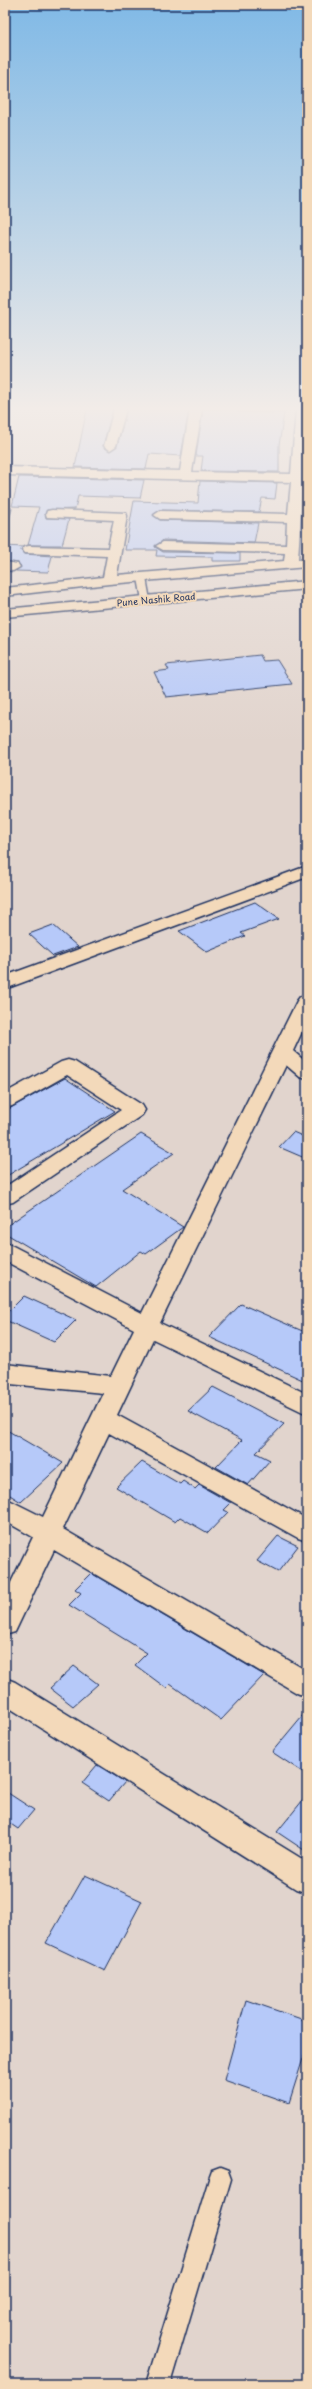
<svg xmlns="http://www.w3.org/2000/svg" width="312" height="2389" font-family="'Playpen Sans',sans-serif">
<rect width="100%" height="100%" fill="#e1d4cd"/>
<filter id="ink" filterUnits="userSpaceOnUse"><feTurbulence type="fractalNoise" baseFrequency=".025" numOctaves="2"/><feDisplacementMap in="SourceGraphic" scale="8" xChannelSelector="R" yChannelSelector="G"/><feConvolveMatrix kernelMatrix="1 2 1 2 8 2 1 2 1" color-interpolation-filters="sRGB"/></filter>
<g filter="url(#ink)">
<path fill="#b6c9f9" stroke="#1b2f5e" d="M87 409H113L103 446 109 451 117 446 127 409H189L181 456 149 454 146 469 75 467Z
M203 409H237L238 412 284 413 279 445V472L201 471 203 456H196Z
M19 477 69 478 144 480 140 498 78 496 75 509 47 510 45 514 46 518 69 519 62 545H28L39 507 12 506Z
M200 481 277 483 275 499 262 498 259 512 160 510 153 515 160 520 258 523 254 543 163 540 155 547 163 552 240 553V561H212V557L156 556 157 550H125L134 501 198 503Z
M5 546 23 547 21 551 24 554 52 556 48 572 16 571 21 566 18 563 5 561Z
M260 655 263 661 277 660 292 684 166 697 154 672 169 670 166 665Z
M255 902 279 919 241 933 245 936 207 952 179 931Z
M53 925 78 947 53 956 29 934Z
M65 1078 115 1111 5 1177V1111Z
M293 1132 307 1138V1159L279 1147Z
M141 1134 174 1153 122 1189 183 1227 146 1254 141 1251 96 1287 5 1233V1227Z
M24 1296 61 1313 76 1320 54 1342 5 1320V1315Z
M241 1304 307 1333V1382L209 1337Z
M213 1387 284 1424 256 1453 270 1460 248 1485 216 1467 242 1440 188 1411Z
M5 1429 63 1463 21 1502 5 1492Z
M142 1462 180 1484 183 1481 195 1489 199 1485 231 1503 224 1510 228 1512 208 1533 180 1517 175 1522 116 1487Z
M278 1536 298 1546 278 1572 257 1561Z
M91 1573 264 1675 221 1720 170 1684 166 1688 135 1665 147 1653 69 1605 81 1593 75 1589Z
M74 1666 98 1684 73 1706 50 1688Z
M307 1710V1775L272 1752Z
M97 1765 125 1782 109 1801 82 1783Z
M5 1791 34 1810 18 1829 5 1820Z
M307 1795V1852L277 1832Z
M85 1875 142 1901 105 1971 46 1943Z
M246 2000 307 2021V2046L289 2103 224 2080Z"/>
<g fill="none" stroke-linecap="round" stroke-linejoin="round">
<defs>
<path id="service" d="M5 507 11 509 9 516 5 518Z
M142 575 146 578 150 600 146 603 142 600 138 578Z
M220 2168 228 2171 231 2179 170 2384H146L209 2179 212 2171Z"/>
<path id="minor" d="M114 409H126L116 446 110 450 104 446Z
M190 409H202L192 472 291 474 296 409H307L298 560 307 559V567L109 584 5 596V588L103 577 107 556 24 553 22 550 24 547 29 546 108 548 114 520 47 517 46 514 47 511 52 510 126 513 127 516 117 575 284 561 285 553 163 550 156 546 163 542 286 545 287 522 160 519 154 515 160 511 288 514 291 482 5 475V467L180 471Z
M5 562 18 564 20 567 13 571 5 570Z
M307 866V877L5 989V976Z
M307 995V1021L293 1051 307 1063V1079L300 1077 286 1065 160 1323 307 1394V1414L153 1339 117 1415 307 1519V1541L298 1538 109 1433 63 1529 307 1671V1697L297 1693 54 1550 15 1632 5 1635V1595L33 1537 5 1521V1498L43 1517 103 1393 10 1384 5 1382V1364L111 1376 134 1329 5 1261V1243L13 1246 142 1313 297 1001 300 997Z
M68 1060 75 1062 142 1105 145 1110 142 1115 13 1202 5 1204V1187L121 1110 67 1075 12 1106 5 1108V1093L61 1062Z
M5 1678 15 1682 307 1862V1893L296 1889 5 1705Z"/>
<path id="trunk" d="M307 581V589L5 617V609Z"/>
</defs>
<use href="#service" stroke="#1b2f5e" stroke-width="3"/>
<use href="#minor" stroke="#1b2f5e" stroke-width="3"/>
<use href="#trunk" stroke="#1b2f5e" stroke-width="3"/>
<use href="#service" fill="#f3d9ba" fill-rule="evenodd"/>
<use href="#minor" fill="#f3d9ba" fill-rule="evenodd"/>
<use href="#trunk" fill="#f3d9ba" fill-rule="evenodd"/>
</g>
</g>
<linearGradient id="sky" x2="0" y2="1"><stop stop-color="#80b9e6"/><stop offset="0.55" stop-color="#f2ece8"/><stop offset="1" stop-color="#f2ece8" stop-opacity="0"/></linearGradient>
<rect width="312" height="743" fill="url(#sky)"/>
<g text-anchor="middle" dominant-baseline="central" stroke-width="4" stroke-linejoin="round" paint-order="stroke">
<g font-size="9" fill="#1b2f5e" stroke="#f3d9ba">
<text transform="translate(156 599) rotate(-5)">Pune Nashik Road</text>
</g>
</g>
<rect width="312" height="2389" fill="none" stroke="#f3d9ba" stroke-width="20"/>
<rect x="10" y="10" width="292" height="2369" fill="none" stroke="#1b2f5e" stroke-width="1.5" filter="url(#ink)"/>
</svg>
